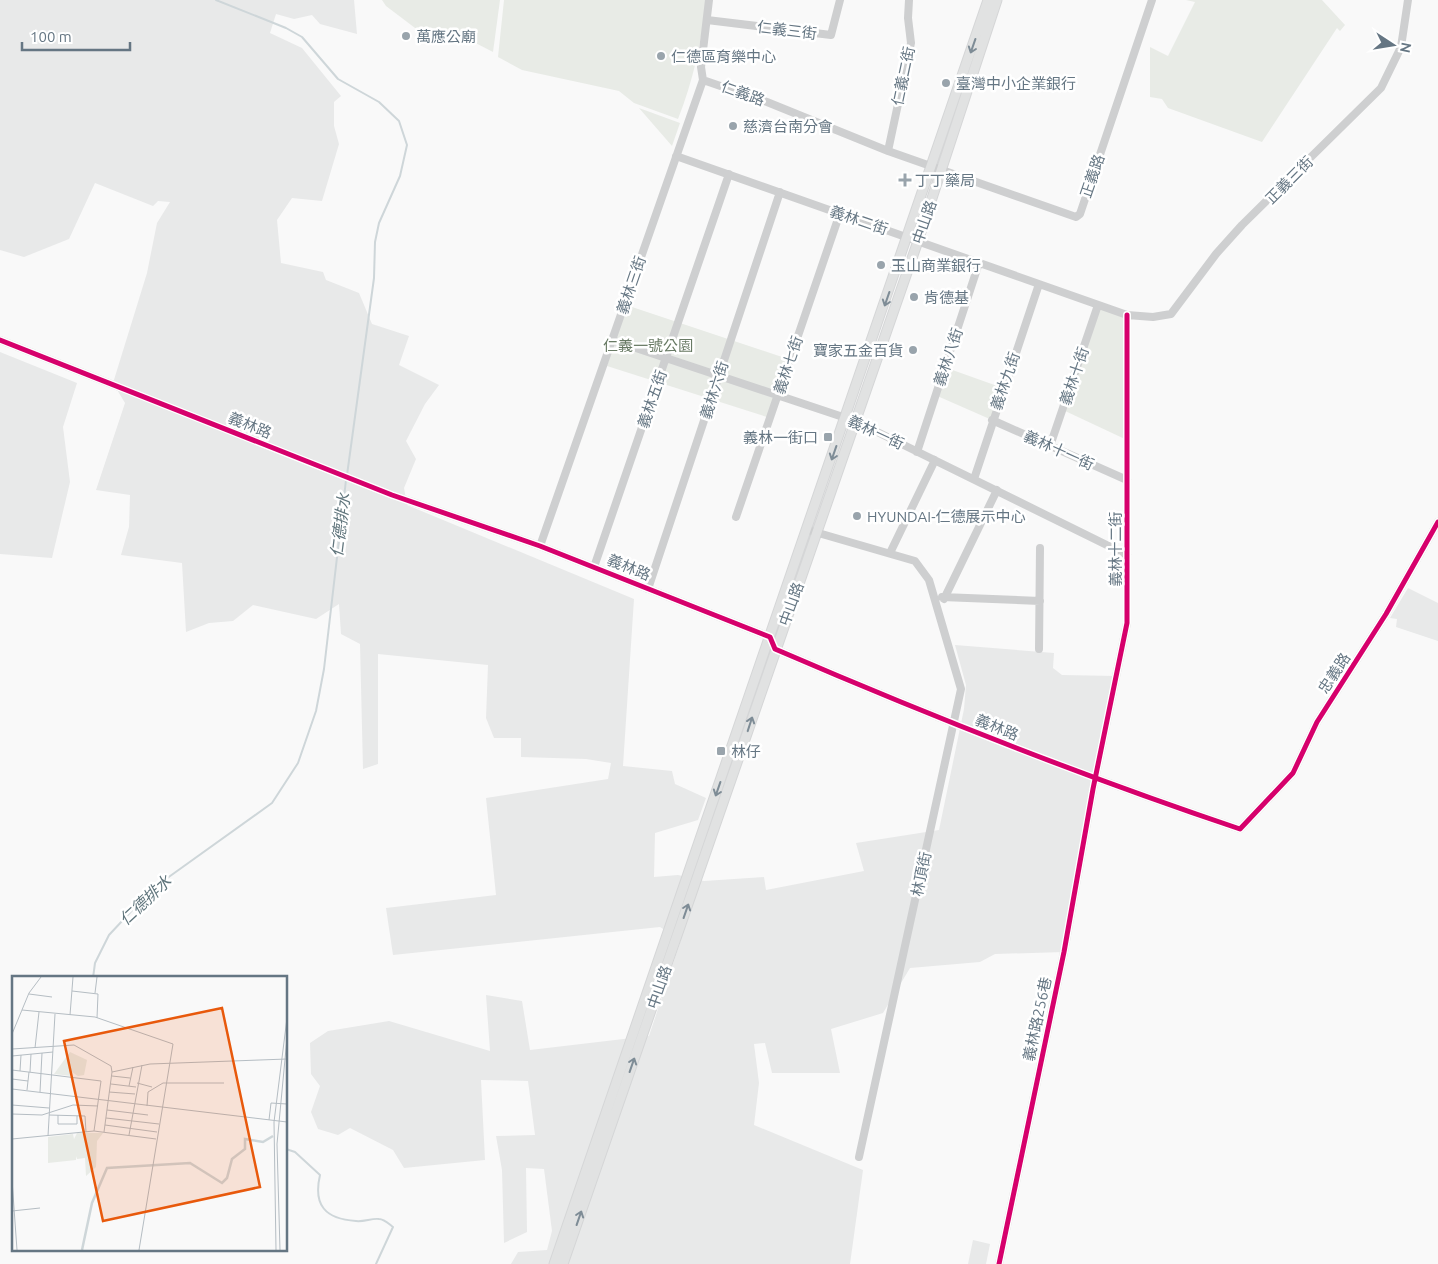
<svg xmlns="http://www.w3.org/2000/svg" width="1438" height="1264" font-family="Ubuntu,'Noto Sans TC',sans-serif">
<rect width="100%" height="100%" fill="#f9f9f9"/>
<path fill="#e8e9e9" d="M0 0H354L357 34 320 24 312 15 294 19 276 14 270 33 302 48 341 96 334 102V126L339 144 322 201 292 198 277 220 281 263 323 272 326 280 359 293 372 324 409 336 399 365 439 385 425 404 406 441 416 459 404 488 407 505 634 599 623 766 672 771 675 784 706 798 698 820 655 833 654 877 678 875 704 881 764 877 766 890 864 871 856 843 939 830 964 709 966 685 955 645 1054 653 1053 668 1062 675 1116 676 1064 952 995 954 980 962 910 968 883 1013 831 1029 840 1073H772L765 1043 754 1044 759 1083 754 1125 863 1170 850 1264H511L518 1252 547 1250 552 1231 544 1169 526 1168 527 1232 504 1243 502 1170 496 1136 535 1135 528 1081 481 1080 485 1160 404 1168 393 1150 350 1128 338 1135 318 1129 311 1112 320 1086 311 1074 310 1043 328 1031 389 1021 490 1051 486 995 522 1001 530 1050 649 1036 681 940 660 927 393 955 386 908 496 895 486 798 608 779 611 763 586 759 521 757V738H494L486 718 488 665 378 654V764L363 769 360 644 341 634 339 604 316 619 253 605 233 621 209 623 186 632 182 563 121 555 129 527 130 495 96 490 125 403 113 383 147 273 157 223 170 202 158 201 153 206 95 183 69 239 24 257 0 250Z
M0 352 77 383 63 427 70 482 52 558 0 554Z
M1408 588 1438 603V641L1396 627 1397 619 1390 618Z
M973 1240 990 1244 986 1264H968Z"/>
<path fill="#e8ebe6" d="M382 0H500L493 52 462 36 423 34 386 6Z
M504 0H706C702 41 693 81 678 119L634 103 619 91 522 70 498 57Z
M1186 0H1322L1345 25 1340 31 1337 28 1262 142 1168 108 1162 99 1150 97V47L1168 56 1195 2Z
M639 108 680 123 672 146Z
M626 305 788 359 767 417 607 366Z
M1098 305 1127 315V440L1063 410Z
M944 367 1003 388 992 420 935 395Z"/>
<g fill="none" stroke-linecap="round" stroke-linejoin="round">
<path stroke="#ced6d9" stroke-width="2" d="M216 0 286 28 302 37 338 79 379 102 399 121 407 145 400 176 379 223 375 242 374 278 347 475
M93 978 95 963 109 935 152 889 272 803 298 763 316 711 324 669 346 480
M286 1149 295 1152 320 1175C313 1205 325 1219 356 1221 364 1222 372 1218 379 1219 384 1219 389 1224 393 1227L376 1264"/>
<defs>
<path id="major" d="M554 1264 988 0
M563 1264 918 241 997 0"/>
</defs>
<use href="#major" stroke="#d5d6d7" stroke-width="11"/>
<path stroke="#cecfd0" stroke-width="8" d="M709 0 701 67 703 80 767 102 888 151 1076 217 1080 214 1152 0
M707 20 831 35 840 0
M888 151 911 43 908 18 909 0
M676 156 1127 315 1153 317 1171 314 1216 254 1242 225 1381 88 1401 47 1408 0
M0 340 392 495 540 546 770 637 775 649C928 715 1082 776 1240 829L1293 773 1317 722 1386 614 1438 522
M612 340 855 421 1127 555
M992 420 1127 480
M1050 446 1098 305
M917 452 979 263
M974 479 1039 284
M736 517 840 213
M808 530 915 561 929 580 961 689 859 1157
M540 546 703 80
M890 553 935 460
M594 567 729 174
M648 589 780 192
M942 597 1040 601
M944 599 997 490
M1039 649 1040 548
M999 1264 1064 952 1093 789 1127 623V315"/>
<use href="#major" stroke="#e1e2e2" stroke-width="9"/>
<defs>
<path id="cycleway" d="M0 340 392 495 540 546 770 637 775 649C928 715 1082 776 1240 829L1293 773 1317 722 1386 614 1438 522
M999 1264 1064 952 1093 789 1127 623V315"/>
</defs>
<use href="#cycleway" stroke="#fff" stroke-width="8"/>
<use href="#cycleway" stroke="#d6006c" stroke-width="5"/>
</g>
<defs><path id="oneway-shaft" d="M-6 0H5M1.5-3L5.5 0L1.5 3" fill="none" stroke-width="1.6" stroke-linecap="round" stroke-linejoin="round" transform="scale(1.25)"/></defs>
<g stroke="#7e8c96">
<use href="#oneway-shaft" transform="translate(973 46) rotate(109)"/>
<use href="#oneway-shaft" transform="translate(887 299) rotate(109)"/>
<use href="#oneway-shaft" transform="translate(834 453) rotate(109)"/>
<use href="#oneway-shaft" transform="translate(750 724) rotate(-72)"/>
<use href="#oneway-shaft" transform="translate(718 789) rotate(109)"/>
<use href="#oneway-shaft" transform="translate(686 911) rotate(-71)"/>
<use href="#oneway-shaft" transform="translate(632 1065) rotate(-71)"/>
<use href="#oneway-shaft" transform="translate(579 1218) rotate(-71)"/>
</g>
<g fill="#99a4ac" stroke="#fff" stroke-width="2">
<circle cx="406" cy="36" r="5"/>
<circle cx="661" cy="56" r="5"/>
<circle cx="946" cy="83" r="5"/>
<circle cx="733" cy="126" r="5"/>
<path d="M902.5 172.5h5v5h5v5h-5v5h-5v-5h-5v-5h5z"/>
<circle cx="881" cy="265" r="5"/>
<circle cx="914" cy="297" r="5"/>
<circle cx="913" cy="350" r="5"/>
<rect x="823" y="432" width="10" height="10" rx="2.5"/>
<circle cx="857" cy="516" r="5"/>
<rect x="716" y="746" width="10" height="10" rx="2.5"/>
</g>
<g text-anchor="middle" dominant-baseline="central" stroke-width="5" stroke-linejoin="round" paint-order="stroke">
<g font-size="15" fill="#657683" stroke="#fff">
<text transform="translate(787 30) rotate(7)">仁義三街</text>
<text transform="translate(903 76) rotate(-78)">仁義二街</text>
<text transform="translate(743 93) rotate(20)">仁義路</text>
<text transform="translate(1092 176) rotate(-71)">正義路</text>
<text transform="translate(1289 180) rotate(-45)">正義三街</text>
<text transform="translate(859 220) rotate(19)">義林二街</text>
<text transform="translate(924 222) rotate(-71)">中山路</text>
<text transform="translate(631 285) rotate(-71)">義林三街</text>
<text transform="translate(948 357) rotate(-71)">義林八街</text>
<text transform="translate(788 365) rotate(-71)">義林七街</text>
<text transform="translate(1074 376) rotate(-71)">義林十街</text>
<text transform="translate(1005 381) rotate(-71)">義林九街</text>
<text transform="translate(714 390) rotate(-72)">義林六街</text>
<text transform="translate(652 399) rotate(-71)">義林五街</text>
<text transform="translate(250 425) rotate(22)">義林路</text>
<text transform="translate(876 432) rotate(25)">義林一街</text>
<text transform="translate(1059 450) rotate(24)">義林十一街</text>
<text transform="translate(1115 549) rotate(-90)">義林十二街</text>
<text transform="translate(629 567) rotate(22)">義林路</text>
<text transform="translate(791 604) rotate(-70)">中山路</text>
<text transform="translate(1334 673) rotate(-57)">忠義路</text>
<text transform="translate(997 727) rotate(22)">義林路</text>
<text transform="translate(921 874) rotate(-78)">林頂街</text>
<text transform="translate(659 987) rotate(-71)">中山路</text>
<text transform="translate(1037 1019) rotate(-78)">義林路256巷</text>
</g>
<g font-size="15" fill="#657683" stroke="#fff" text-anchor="start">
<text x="416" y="36">萬應公廟</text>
<text x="671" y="56">仁德區育樂中心</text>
<text x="956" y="83">臺灣中小企業銀行</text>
<text x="743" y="126">慈濟台南分會</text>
<text x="915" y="180">丁丁藥局</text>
<text x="891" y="265">玉山商業銀行</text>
<text x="924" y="297">肯德基</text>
<text x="903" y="350" text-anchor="end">寶家五金百貨</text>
<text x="818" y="437" text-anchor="end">義林一街口</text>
<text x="867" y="516">HYUNDAI-仁德展示中心</text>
<text x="731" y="751">林仔</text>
</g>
<g font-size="15" fill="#687a64" stroke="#fff">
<text x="648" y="345">仁義一號公園</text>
</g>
<g font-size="16" font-style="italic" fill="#60757c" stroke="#fff">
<text transform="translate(340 525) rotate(-83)">仁德排水</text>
<text transform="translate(145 900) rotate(-43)">仁德排水</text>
</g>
</g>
<g transform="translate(12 976)">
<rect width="275" height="275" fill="#f9f9f9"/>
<path d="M58 76 75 84 72 99 66 100 60 96 59 100 42 98ZM65 157H91L85 165 84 191 74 200 73 182 65 183 64 180V184L36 187V161L61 158 62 163Z" fill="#e8ebe6"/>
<path fill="none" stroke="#ced6d9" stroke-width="2.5" d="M70 274 80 227 95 192 178 187 210 207 215 202 220 183 233 173V163L251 166 261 160"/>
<path fill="none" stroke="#b5bdc3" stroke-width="1" d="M60 15 86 18 85 42M83 17 85 1M17 18 40 21M10 34 83 41 161 68 127 274M58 39 61 1M0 58 17 17 29 1M23 72 27 36M0 73 62 69 99 90 100 96M0 80 41 76M0 94 89 105 82 155 0 163M8 95 9 79M18 96 19 78M100 96 138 88 275 83M100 100 118 102M0 103 16 105M125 107 140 111M99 108 124 111M117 110 121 91M0 113 275 146M15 114 17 96M28 116 30 77M97 116 123 118M0 129 37 132M135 130 136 116 151 107H212M95 134 136 139M0 138 30 139 61 129 86 130M37 139 73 140 74 156M46 139V148H65V140M94 142 147 148M257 144 259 127 275 128M93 149 145 156M82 155 144 163M92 156 100 96M117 159 130 89M36 160 43 38M0 204 5 274M0 235 28 232M264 274 262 146 275 42M268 274 265 168 275 62"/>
<path fill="#e8590c" fill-opacity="0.15" stroke="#e8590c" stroke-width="2.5" d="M210 32 248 211 91 245 52 65Z"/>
<rect width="275" height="275" fill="none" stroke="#657683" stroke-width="2.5"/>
</g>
<g transform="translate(1393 45) rotate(102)" stroke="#ffffff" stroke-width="4" paint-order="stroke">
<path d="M0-4L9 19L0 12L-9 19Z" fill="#657683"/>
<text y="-8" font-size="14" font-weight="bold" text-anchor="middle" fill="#657683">N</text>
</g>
<path d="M22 42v8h108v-8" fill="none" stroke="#657683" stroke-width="2.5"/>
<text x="30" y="42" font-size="15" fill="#657683" stroke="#ffffff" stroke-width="4" paint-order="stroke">100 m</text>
</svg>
